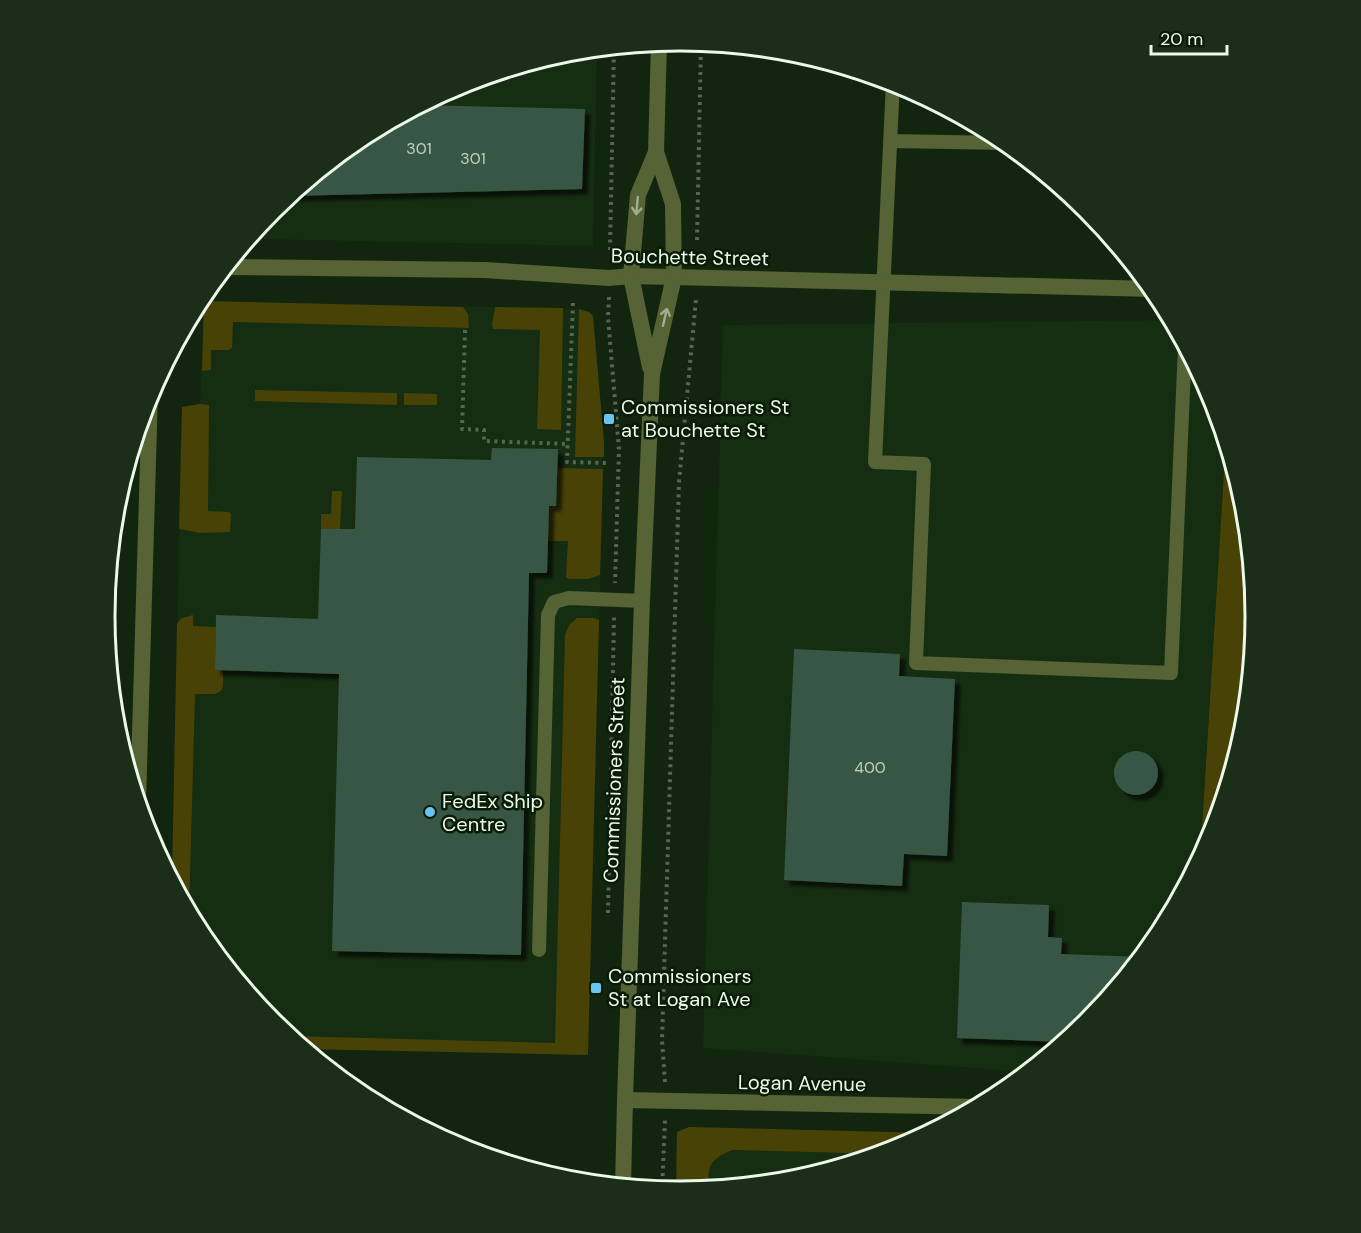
<svg xmlns="http://www.w3.org/2000/svg" width="1361" height="1233" font-family="'DM Sans',sans-serif">
<defs>
<filter id="shadow"><feDropShadow dx="5.5" dy="5.5" stdDeviation="1.5" flood-color="#0009"/></filter>
</defs>
<rect width="100%" height="100%" fill="#12250f"/>
<path fill="#152d11" d="M597 49 593 246 249 239 273 209 361 137 460 84 568 52Z
M204 301 579 309 589 312 593 316 604 442 588 1055 304 1049 273 1024 201 936 172 880 182 407 200 404Z
M1172 320 1213 396 1226 439 1200 861 1159 937 1088 1024 1029 1072 703 1048 723 325Z
M113 533 114 710 105 616Z
M732 1150 883 1154 793 1181 708 1190 709 1167 717 1157Z"/>
<path fill="#484207" d="M204 301 463 307 468 314 469 328 233 322 232 348 229 350H211V370L202 371Z
M495 307 563 308 561 430 537 429 540 330 493 329 492 325Z
M579 309 589 312 593 316 604 442V457H575Z
M255 390 397 393V405L255 401Z
M404 393 437 394V405H404Z
M200 404 209 405 208 511 229 512 231 514 230 532 200 533 179 529 182 407Z
M1226 439 1245 504 1256 617 1245 729 1213 837 1200 861Z
M558 468 603 469 600 575 588 579H569L566 577 568 541H548L549 506H556Z
M332 491H342L340 529H321V514H331Z
M193 615V626L216 627 215 669 223 671V686L221 691 215 694H195L189 914 172 880 177 623 182 618Z
M577 618H594L599 620 588 1055 304 1049 289 1036 555 1043 565 635 569 625Z
M689 1127 931 1133 901 1149 883 1154 732 1150C708 1161 709 1164 708 1190L676 1192 677 1132Z"/>
<path fill="#385745" filter="url(#shadow)" d="M422 105 585 109 582 189 289 196 361 137Z
M492 448 558 449 556 506H549L547 573H529L521 955 332 951 339 674 215 670 216 615 318 619 321 529H355L357 457 491 460Z
M794 649 900 654 899 676 955 679 947 856 904 854 902 886 784 880Z
M1114 773a22 22 0 1 1 44 0a22 22 0 1 1-44 0Z
M962 902 1049 905 1048 937 1062 938 1061 954 1142 957 1088 1024 1066 1042 957 1038Z"/>
<g fill="none" stroke-linecap="round" stroke-linejoin="round">
<path stroke="#556653" stroke-width="4" stroke-dasharray="3 4.5" stroke-linecap="butt" d="M697 240 701 43
M610 250 614 47
M609 297 608 317 619 449 615 583
M573 303 567 462 607 463
M465 330 462 429 484 430V441L568 444
M608 913 614 617
M665 1082 662 1040 679 482 696 299
M662 1191 665 1120"/>
<path stroke="#556335" stroke-width="14" d="M893 82 875 462 924 464 916 663 1171 673 1185 345
M890 141 1007 143
M1139 271V289
M539 950 548 615 554 602 569 598 642 601"/>
<path stroke="#556335" stroke-width="16" d="M226 267 485 270 609 278 631 276 1153 289
M138 802 150 393
M625 1100 979 1107"/>
<path stroke="#556335" stroke-width="16" d="M650 367 631 276 638 195 656 152
M623 1187 625 1100 642 601 652 374 674 277 673 204 656 152 659 43"/>
</g>
<defs><path id="oneway-shaft" d="M-6 0H5M1.5-3L5.5 0L1.5 3" fill="none" stroke-width="1.6" stroke-linecap="round" stroke-linejoin="round" transform="scale(1.5)"/></defs>
<g stroke="#a0ae90">
<use href="#oneway-shaft" transform="translate(637 206) rotate(95)"/>
<use href="#oneway-shaft" transform="translate(665 317) rotate(-77)"/>
</g>
<g fill="#69c4f1" stroke="#091c06" stroke-width="2">
<rect x="603" y="413" width="12" height="12" rx="3"/>
<circle cx="430" cy="812" r="6"/>
<rect x="590" y="982" width="12" height="12" rx="3"/>
</g>
<g text-anchor="middle" dominant-baseline="central" stroke-width="5" stroke-linejoin="round" paint-order="stroke">
<g font-size="16" fill="#bfd0c1">
<text x="419" y="148">301</text>
<text x="473" y="158">301</text>
<text x="870" y="767">400</text>
</g>
<g font-size="20" fill="#ecf9ea" stroke="#091c06">
<text transform="translate(690 257) rotate(1)">Bouchette Street</text>
<text transform="translate(614 780) rotate(-88)">Commissioners Street</text>
<text transform="translate(802 1083) rotate(1)">Logan Avenue</text>
</g>
<g font-size="20" fill="#ecf9ea" stroke="#091c06" text-anchor="start">
<text x="621" y="407">Commissioners St<tspan x="621" dy="23">at Bouchette St</tspan></text>
<text x="442" y="801">FedEx Ship<tspan x="442" dy="23">Centre</tspan></text>
<text x="608" y="976">Commissioners<tspan x="608" dy="23">St at Logan Ave</tspan></text>
</g>
</g>
<path d="M0 0H1361V1233H0ZM115 616a565 565 0 1 1 1130 0a565 565 0 1 1-1130 0Z" fill="#1b2e18" fill-rule="evenodd"/>
<path fill="none" stroke="#ecf9ea" stroke-width="3" d="M115 616a565 565 0 1 1 1130 0a565 565 0 1 1-1130 0Z"/>
<path d="M1151 45v9h76v-9" fill="none" stroke="#ecf9ea" stroke-width="3"/>
<text x="1160" y="45" font-size="18" fill="#ecf9ea" stroke="#091c06" stroke-width="4.5" paint-order="stroke">20 m</text>
</svg>
